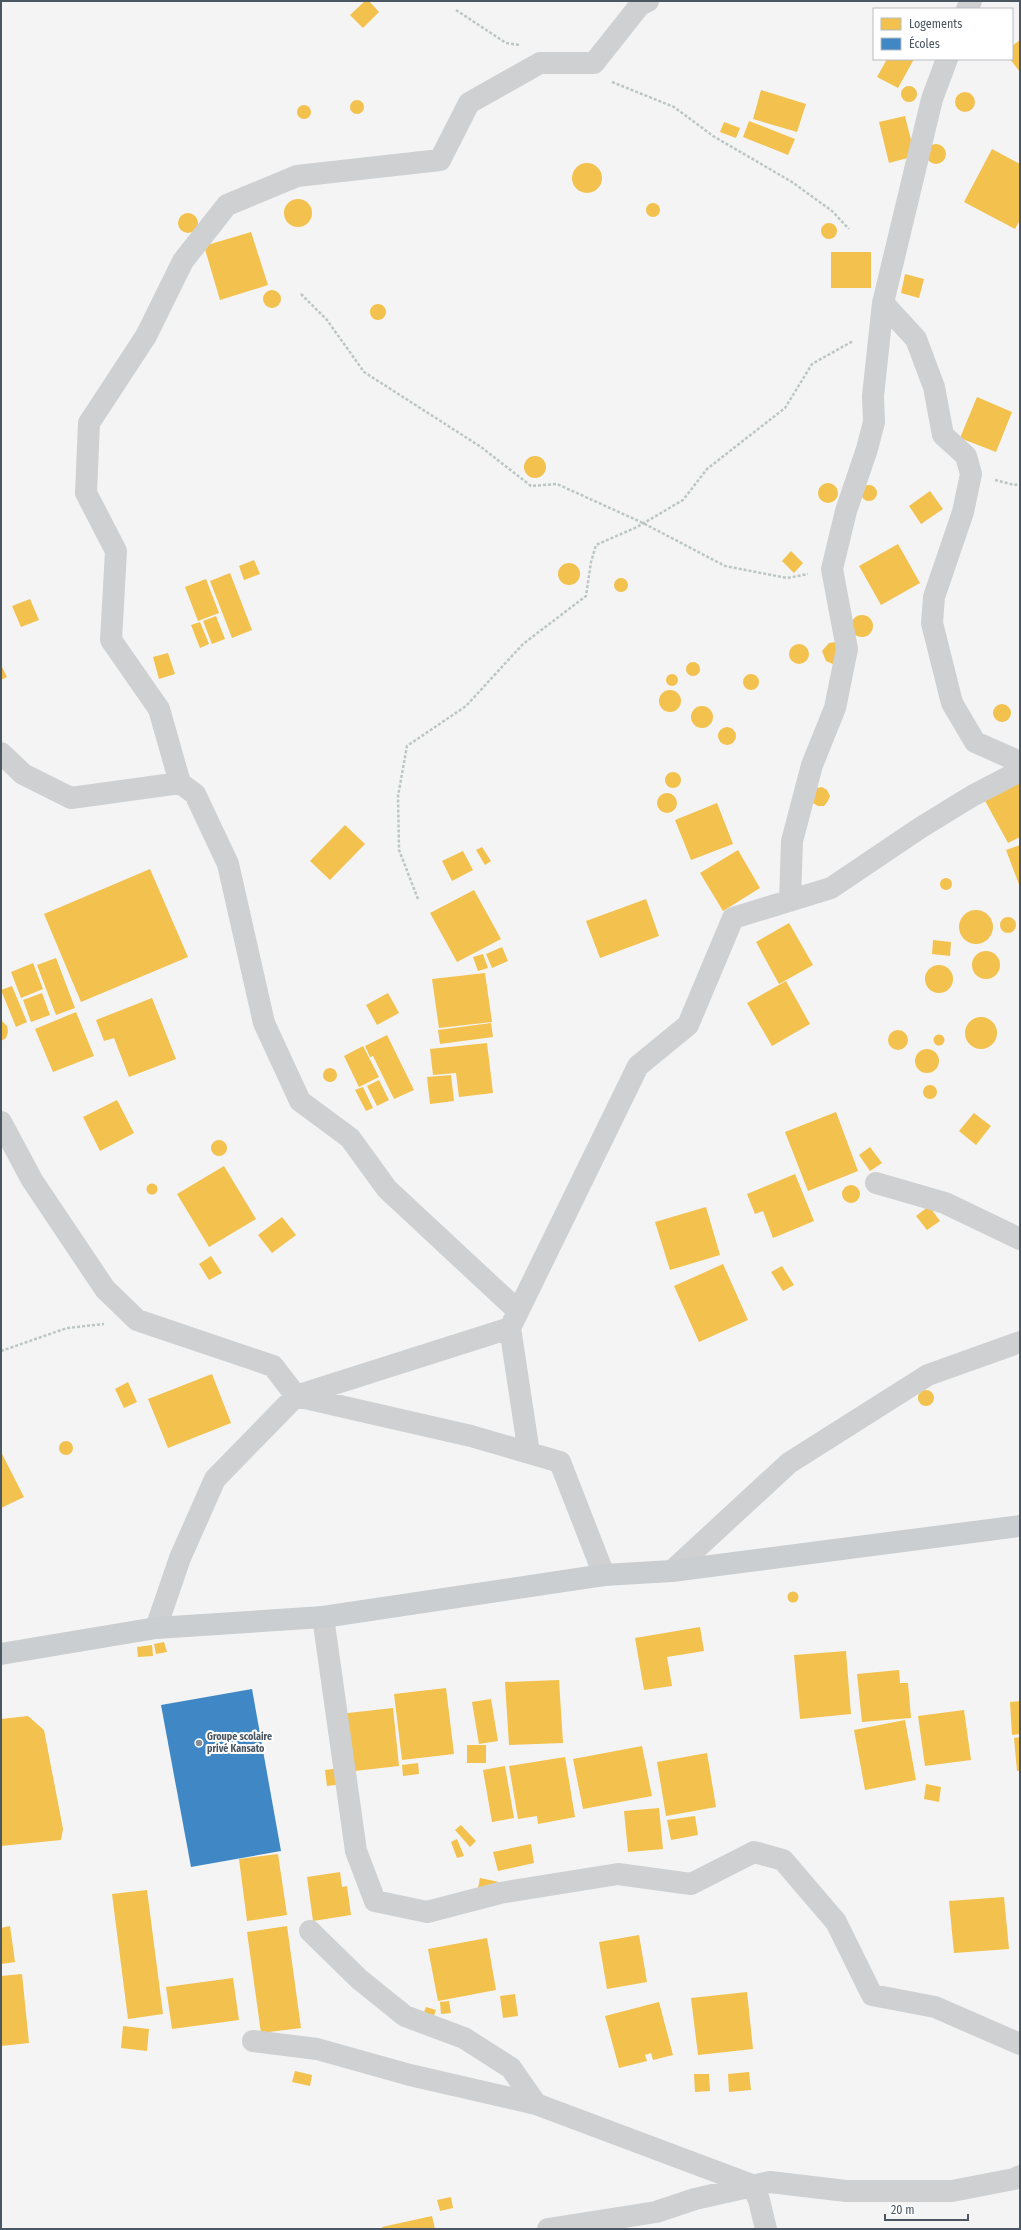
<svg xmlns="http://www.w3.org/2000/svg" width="1021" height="2230" font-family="'Fira Sans Condensed',sans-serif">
<rect width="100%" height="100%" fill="#f4f4f4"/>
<path fill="#f2c14e" d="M365 1H369L379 12 363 28 350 15Z
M1020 40V72L1010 59H1012V46Z
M887 59H914L898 88 877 77Z
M901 94a8 8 0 1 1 16 0a8 8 0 1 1-16 0Z
M761 90 806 104 797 132 753 119Z
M955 102a10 10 0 1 1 20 0a10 10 0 1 1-20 0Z
M350 107a7 7 0 1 1 14 0a7 7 0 1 1-14 0Z
M297 112a7 7 0 1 1 14 0a7 7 0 1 1-14 0Z
M905 116 915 156 889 163 879 122Z
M749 121 795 139 788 155 743 137Z
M724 122 740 128 736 138 720 132Z
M926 154a10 10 0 1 1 20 0a10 10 0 1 1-20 0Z
M992 149 1020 164V220L1015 229 964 202Z
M572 178a15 15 0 1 1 30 0a15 15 0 1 1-30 0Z
M284 213a14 14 0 1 1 28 0a14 14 0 1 1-28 0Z
M646 210a7 7 0 1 1 14 0a7 7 0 1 1-14 0Z
M178 223a10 10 0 1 1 20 0a10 10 0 1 1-20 0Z
M821 231a8 8 0 1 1 16 0a8 8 0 1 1-16 0Z
M251 232 268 285 220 300 204 246Z
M831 252H871V288H831Z
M905 274 924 279 919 298 901 293Z
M263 299a9 9 0 1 1 18 0a9 9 0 1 1-18 0Z
M370 312a8 8 0 1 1 16 0a8 8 0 1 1-16 0Z
M977 397 1012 412 996 452 960 438Z
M524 467a11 11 0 1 1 22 0a11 11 0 1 1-22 0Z
M818 493a10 10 0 1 1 20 0a10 10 0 1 1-20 0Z
M861 493a8 8 0 1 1 16 0a8 8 0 1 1-16 0Z
M930 491 943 509 921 524 909 506Z
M898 544 920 583 881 605 859 566Z
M791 551 803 563 794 573 782 561Z
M254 560 260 574 244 580 239 566Z
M558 574a11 11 0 1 1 22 0a11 11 0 1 1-22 0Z
M230 573 252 630 232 638 210 581Z
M614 585a7 7 0 1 1 14 0a7 7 0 1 1-14 0Z
M206 579 219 613 198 621 185 587Z
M30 599 39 620 21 627 12 606Z
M851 626a11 11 0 1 1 22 0a11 11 0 1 1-22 0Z
M216 616 225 639 212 644 203 621Z
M200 622 209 644 200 648 191 625Z
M836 642 843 649 836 664H833L826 661 822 651 829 643Z
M789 654a10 10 0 1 1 20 0a10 10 0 1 1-20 0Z
M168 653 175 674 159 679 153 657Z
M686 669a7 7 0 1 1 14 0a7 7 0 1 1-14 0Z
M1 665 7 677 1 680Z
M743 682a8 8 0 1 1 16 0a8 8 0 1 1-16 0Z
M666 680a6 6 0 1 1 12 0a6 6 0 1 1-12 0Z
M659 701a11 11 0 1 1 22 0a11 11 0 1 1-22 0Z
M993 713a9 9 0 1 1 18 0a9 9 0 1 1-18 0Z
M691 717a11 11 0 1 1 22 0a11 11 0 1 1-22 0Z
M718 736a9 9 0 1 1 18 0a9 9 0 1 1-18 0Z
M665 780a8 8 0 1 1 16 0a8 8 0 1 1-16 0Z
M1020 777V837L1008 843 983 797Z
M822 787 827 790 830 796 828 801 824 806H818L813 803 817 788Z
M657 803a10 10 0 1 1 20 0a10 10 0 1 1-20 0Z
M717 803 733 844 691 860 675 820Z
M345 825 365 844 330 880 310 861Z
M1020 845V887L1006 850Z
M482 847 491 861 485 865 476 850Z
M738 850 760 888 723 911 700 873Z
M463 851 473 870 452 881 442 861Z
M150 869 188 957 81 1002 44 914Z
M940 884a6 6 0 1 1 12 0a6 6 0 1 1-12 0Z
M474 890 501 939 457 962 430 913Z
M646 899 659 936 600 958 586 921Z
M959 927a17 17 0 1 1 34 0a17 17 0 1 1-34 0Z
M1000 925a8 8 0 1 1 16 0a8 8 0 1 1-16 0Z
M789 923 813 965 779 984 756 942Z
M933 940 951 942 950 956 932 954Z
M502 947 508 961 492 968 486 954Z
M972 965a14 14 0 1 1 28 0a14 14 0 1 1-28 0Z
M483 954 488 968 478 971 473 957Z
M56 958 75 1008 56 1015 37 965Z
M33 963 43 989 21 998 11 972Z
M925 979a14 14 0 1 1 28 0a14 14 0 1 1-28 0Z
M485 973 492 1022 439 1028 432 979Z
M786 981 810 1024 772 1046 747 1003Z
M12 986 27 1022 16 1027 1 990Z
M42 993 50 1015 31 1022 23 1000Z
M388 993 399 1013 377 1025 366 1005Z
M152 998 176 1059 129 1077 114 1038 104 1041 96 1020Z
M76 1012 94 1056 53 1072 35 1029Z
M965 1033a16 16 0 1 1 32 0a16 16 0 1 1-32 0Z
M1 1020 7 1026 8 1032 6 1038 1 1041Z
M491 1023 493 1037 440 1044 438 1030Z
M888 1040a10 10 0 1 1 20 0a10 10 0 1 1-20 0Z
M933.5 1040a5.5 5.5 0 1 1 11 0a5.5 5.5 0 1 1-11 0Z
M387 1035 414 1090 394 1099 373 1056 370 1057 365 1046Z
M487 1043 493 1093 459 1097 456 1073 433 1075 430 1049Z
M363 1046 379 1077 359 1087 344 1056Z
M915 1061a12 12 0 1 1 24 0a12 12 0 1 1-24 0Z
M323 1075a7 7 0 1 1 14 0a7 7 0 1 1-14 0Z
M451 1075 454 1101 430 1104 427 1077Z
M379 1080 389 1100 377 1106 367 1086Z
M923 1092a7 7 0 1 1 14 0a7 7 0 1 1-14 0Z
M363 1087 373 1108 366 1111 355 1090Z
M117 1100 134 1133 100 1151 83 1117Z
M836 1112 858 1171 808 1191 785 1132Z
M974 1113 991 1126 976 1145 959 1131Z
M211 1148a8 8 0 1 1 16 0a8 8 0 1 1-16 0Z
M870 1147 882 1163 870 1171 859 1155Z
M224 1166 256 1219 209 1247 177 1194Z
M795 1174 814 1221 773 1238 763 1211 755 1214 747 1194Z
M146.5 1189a5.5 5.5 0 1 1 11 0a5.5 5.5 0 1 1-11 0Z
M842 1194a9 9 0 1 1 18 0a9 9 0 1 1-18 0Z
M929 1206 940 1221 927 1230 916 1216Z
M706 1207 720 1255 670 1270 655 1222Z
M282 1217 296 1235 272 1253 258 1235Z
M211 1256 222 1273 209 1280 199 1264Z
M723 1264 748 1320 699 1342 674 1286Z
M782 1266 794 1285 783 1291 771 1272Z
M212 1374 231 1423 168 1448 148 1399Z
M128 1382 137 1402 124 1408 115 1389Z
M918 1398a8 8 0 1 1 16 0a8 8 0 1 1-16 0Z
M59 1448a7 7 0 1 1 14 0a7 7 0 1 1-14 0Z
M2 1454 24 1497 1 1508V1455Z
M787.5 1597a5.5 5.5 0 1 1 11 0a5.5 5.5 0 1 1-11 0Z
M700 1627 704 1651 667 1657 672 1686 644 1690 635 1638Z
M164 1642 167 1652 156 1654 154 1644Z
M152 1645 153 1656 138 1657 137 1647Z
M846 1651 851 1714 800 1719 794 1655Z
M899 1670 900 1683H908L911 1718 862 1722 857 1674Z
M559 1680 563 1743 509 1745 505 1682Z
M446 1688 454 1754 402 1760 394 1694Z
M491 1699 498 1741 479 1744 472 1702Z
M1020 1701V1734L1012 1735 1010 1702Z
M393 1708 399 1766 346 1772 339 1714Z
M964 1710 971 1760 925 1766 918 1716Z
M28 1716 44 1730 63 1829 61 1840 1 1846V1719Z
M905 1720 916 1780 865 1790 854 1730Z
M1020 1737V1771H1017L1014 1738Z
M467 1745H486V1763H467Z
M642 1746 652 1796 583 1809 573 1759Z
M707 1753 716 1807 666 1816 657 1762Z
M565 1757 575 1817 538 1824 537 1816 518 1819 509 1766Z
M418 1763 419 1774 403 1776 402 1765Z
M505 1766 514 1818 492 1822 483 1770Z
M341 1768 343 1784 327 1786 325 1770Z
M926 1784 941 1787 939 1802 924 1799Z
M659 1808 663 1849 628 1852 624 1811Z
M695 1816 698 1835 671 1840 667 1820Z
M461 1825 476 1841 470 1847 455 1830Z
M457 1839 464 1856 457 1858 451 1842Z
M531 1844 534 1863 498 1871 493 1852Z
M278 1854 287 1915 247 1921 239 1859Z
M340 1872 342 1887 347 1886 351 1915 313 1921 307 1877Z
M480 1878 499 1882 478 1888Z
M147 1890 163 2014 128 2019 112 1894Z
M1004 1897 1009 1949 954 1953 949 1901Z
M10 1926 15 1962 1 1964V1928Z
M287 1926 301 2028 261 2033 247 1932Z
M639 1935 647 1982 607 1989 599 1942Z
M487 1938 496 1990 438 2001 428 1949Z
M22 1974 29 2043 1 2046V1976Z
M233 1978 239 2020 172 2029 166 1987Z
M747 1992 753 2049 698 2055 691 1998Z
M515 1994 518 2016 503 2018 500 1996Z
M449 2001 451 2013 441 2014 440 2002Z
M659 2002 673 2055 653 2060 651 2053 645 2055 647 2061 619 2068 605 2016Z
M426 2007 436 2010 431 2024 421 2020Z
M123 2026 149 2029 147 2051 121 2048Z
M295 2071 312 2075 310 2086 292 2082Z
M749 2072 751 2090 729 2092 728 2074Z
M694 2074H709L710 2091 695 2092Z
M451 2197 453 2208 440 2211 437 2200Z
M432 2216 435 2229H383L382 2227Z"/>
<path fill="#3f88c5" d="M252 1689 281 1851 191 1867 161 1705Z"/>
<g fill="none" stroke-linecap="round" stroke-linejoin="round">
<path stroke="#bcc7c4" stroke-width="2.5" stroke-dasharray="3 2" stroke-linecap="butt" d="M456 10 506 43 520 45
M612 82 674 107 713 136 792 182 832 211 849 229
M301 294 327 320 364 372 481 447 531 486 557 484 643 523 725 566 787 578 808 574
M995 480 1014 485 1020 484
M418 899 399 850 398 796 407 746 466 706 523 644 586 596 591 562 596 545 637 527 683 500 707 469 785 408 812 364 853 341
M1 1351 67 1328 104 1324"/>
<path stroke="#ced0d2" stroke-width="22" d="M967 9 971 1
M947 59 932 99 883 303 916 339 934 387 943 435 966 456 971 474 963 512 934 597 932 623 952 703 975 742 1020 762
M1 753 23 774 71 798 180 783
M790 901 792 841 812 765 835 708 847 649 832 569 846 511 867 449 874 422 873 396 883 303
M1 1122 32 1180 105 1289 137 1320 273 1366 296 1396 471 1436 560 1462 604 1575
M876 1183 945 1203 1020 1239
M517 1310 387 1189 350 1138 300 1101 264 1023 228 864 195 794 180 783 159 709 111 640 116 551 86 493 89 423 146 336 183 261 227 205 297 176 440 160 469 103 540 63H594L640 5 648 1
M510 1328 529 1453
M672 1571 789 1463 928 1375 1020 1342
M323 1617 356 1851 375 1901 427 1912 500 1893 618 1874 691 1884 754 1852 783 1860 836 1922 872 1995 935 2007 1020 2044
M156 1628 180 1558 215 1479 296 1396 510 1328 638 1066 688 1025 733 918 831 888 920 828 972 796 1020 771
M310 1931 359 1979 405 2016 464 2038 511 2068 536 2104
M253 2041 317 2049 410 2075 536 2104 752 2185 759 2200 766 2229
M548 2229 656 2212 695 2199 770 2182 846 2191H952L1014 2179 1020 2176"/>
<path stroke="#caced1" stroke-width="22" d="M1 1654 156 1628 323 1617 604 1575 672 1571 1020 1526"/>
</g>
<circle fill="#868d94" stroke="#fff" stroke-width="1.5" cx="199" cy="1743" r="4"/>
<g text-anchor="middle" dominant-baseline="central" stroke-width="4" stroke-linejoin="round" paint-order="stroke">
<g font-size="10" font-weight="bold" fill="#4a5661" stroke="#fff" text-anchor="start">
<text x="207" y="1737">Groupe scolaire<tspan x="207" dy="12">privé Kansato</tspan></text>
</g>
</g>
<rect width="1021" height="2230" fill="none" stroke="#4a5661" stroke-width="4"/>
<rect x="873" y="8" width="140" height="52" fill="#ffffff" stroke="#b7bbc0"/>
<rect x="881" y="18" width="20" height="12" fill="#f2c14e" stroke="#b7bbc0"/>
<text x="909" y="28" font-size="12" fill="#4a5661">Logements</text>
<rect x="881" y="38" width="20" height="12" fill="#3f88c5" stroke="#b7bbc0"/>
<text x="909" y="48" font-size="12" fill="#4a5661">Écoles</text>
<path d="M885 2214v6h83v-6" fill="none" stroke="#4a5661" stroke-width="2"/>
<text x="891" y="2214" font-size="12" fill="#4a5661" stroke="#ffffff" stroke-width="3" paint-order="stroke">20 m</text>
</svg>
